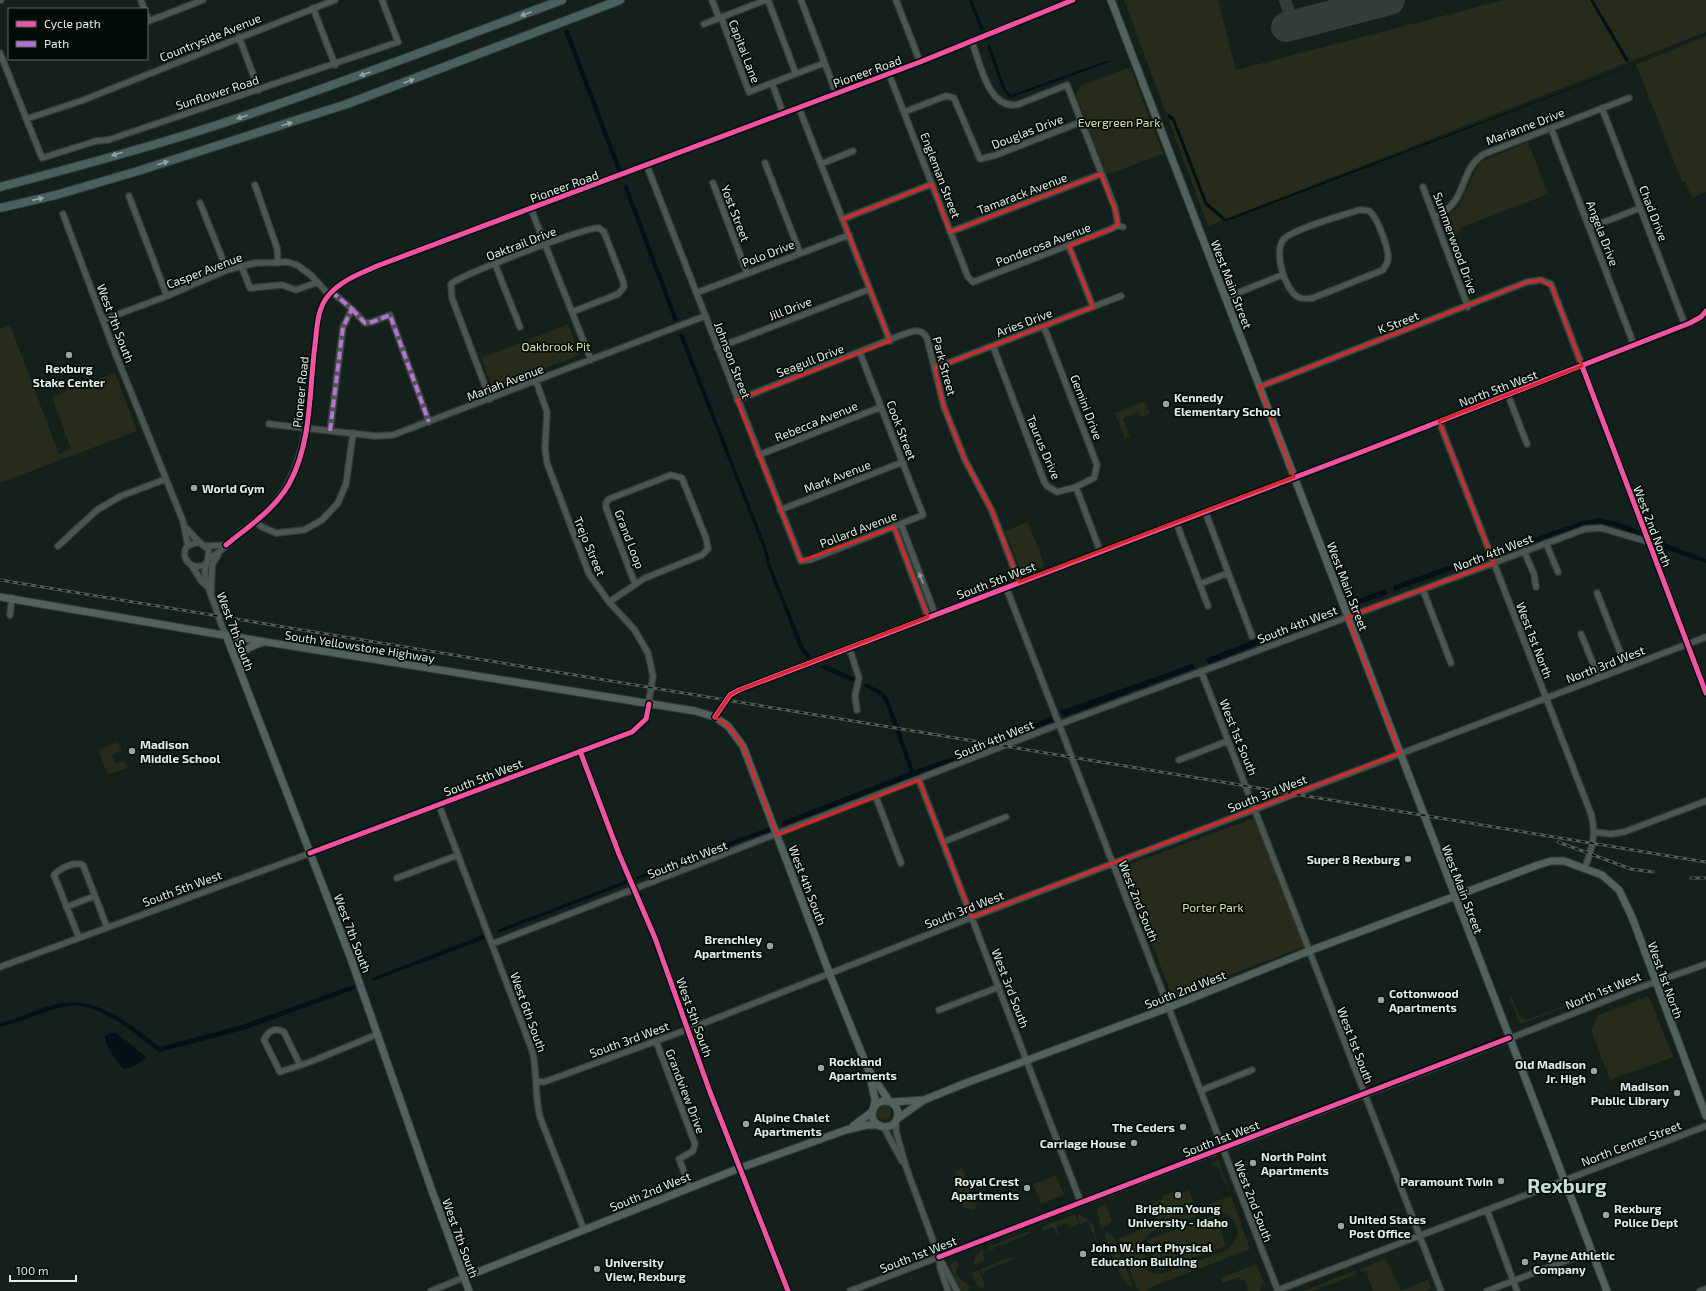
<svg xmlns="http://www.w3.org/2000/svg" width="1706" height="1291" font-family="'Exo 2',sans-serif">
<rect width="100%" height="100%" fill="#13201c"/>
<path fill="#262c19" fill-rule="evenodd" d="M1124 0H1218L1236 70 1504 0H1706V32L1208 226Z
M1706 36V192L1692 198 1685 181 1682 182 1636 64Z
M1130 67 1163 154 1106 175 1076 94 1080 86Z
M1528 142 1548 194 1460 228V232L1452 235 1445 218 1458 207 1480 162Z
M568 324 579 352 577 356 494 388 492 387 481 358Z
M10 325 59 454 71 449 52 397 115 373 137 431 0 483V329Z
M1145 401 1150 414 1141 417 1139 412 1123 418 1130 437 1125 439 1115 413Z
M1028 522 1045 566 1024 574 1021 571 1005 531Z
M118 742 121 751 112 755 115 764 124 761 127 768 108 775 98 750Z
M1254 818 1304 947 1172 996 1123 867Z
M1515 996 1512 997 1520 1017 1526 1020 1545 1013 1546 1010 1548 1012 1564 1006V1002L1566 1007 1520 1024 1509 997Z
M1648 996 1650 999 1673 1057 1610 1080 1591 1030 1599 1015Z
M875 1112a8 8 0 1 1 16 0a8 8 0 1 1-16 0Z
M1218 1160 1229 1189 1228 1190 1218 1166H1213L1212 1162Z
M962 1168 977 1208 972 1210 967 1208 964 1209 954 1181 958 1179 955 1171Z
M1056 1175 1064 1195 1041 1204 1033 1184Z
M1189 1190 1196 1209 1231 1196 1250 1249 1231 1256 1230 1255 1227 1258 1154 1286 1146 1291H1140L1136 1286 1118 1239 1158 1223 1151 1204 1161 1200 1162 1196 1175 1191 1179 1194ZM1211 1211C1227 1209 1238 1220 1238 1236L1228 1250 1164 1273 1154 1274 1146 1269 1150 1268 1141 1244 1151 1232Z
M1106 1204 1112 1221 1105 1227 1101 1228 1097 1208Z
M1075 1214 1079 1224 1069 1228 1067 1223 1057 1227 1059 1238 1053 1227 1043 1231 1042 1227Z
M1079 1214 1093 1224 1097 1243 1088 1221 1080 1224 1077 1215Z
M1215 1215 1226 1246 1158 1270 1147 1240Z
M1029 1231 1032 1233 993 1248V1252L989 1250 988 1247Z
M1106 1232 1114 1237 1133 1287C1121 1285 1104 1243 1106 1232Z
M982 1249 985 1260 974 1265V1259Z
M1011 1257 1012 1260 985 1271V1272L982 1274 980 1269Z
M1386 1259 1401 1290 1428 1280 1431 1289 1425 1291H1373L1366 1271 1361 1272 1360 1269Z
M955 1260 959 1265 956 1270V1275L971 1287 968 1291H962L957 1284 950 1265Z
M1257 1264 1263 1281 1260 1291H1248L1244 1279 1241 1280 1239 1277 1223 1283 1220 1278Z
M979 1270 985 1286 983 1289 977 1285 972 1275 973 1272Z
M1354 1271 1357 1273 1355 1275 1313 1291H1303Z"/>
<path fill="#021116" d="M969 0H972L984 30 981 31Z
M1590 0H1593L1629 60 1626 62Z
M568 29 622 171 618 173 564 31Z
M1693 42 1225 222 1205 205 1172 120 1169 119 1167 113 1174 117 1207 202 1226 219Z
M990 45 1006 90 1011 95 1100 63 1106 61 1110 62 1010 98 1003 90 987 46Z
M627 184 678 320 674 321 623 186Z
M683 334 767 549 771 566 804 648 812 657 807 659 800 649 768 568 764 551 679 335Z
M1599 518 1617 522 1641 531 1644 537C1624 530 1608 521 1587 524L1500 554 1498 550 1584 521Z
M1659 541 1706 559V563L1661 548Z
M1484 553 1485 558 1394 591 1393 586Z
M1385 589 1387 594 1351 607 1350 602Z
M1335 607 1338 613 1209 664 1206 659Z
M1192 664 1195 668 1064 717 1060 711Z
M826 665 857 679 856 683 819 667Z
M865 683 883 692 888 699 899 727 893 725C885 700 888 699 864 686Z
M1053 716 1055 721 996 743 990 742Z
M895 730 900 731 914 771 984 745 993 747 783 826 781 822 910 772Z
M770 827 771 831 725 848 724 844Z
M716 847 718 850 637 880 636 877Z
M627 880 629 883 498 933 497 930Z
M483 935 485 939 373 981 372 978Z
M354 985 355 989 244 1030 159 1052C137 1035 98 1001 68 1006 44 1010 23 1022 0 1027V1023C18 1019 35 1010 53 1005 95 994 129 1023 160 1047L242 1025Z
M110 1033H116L145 1056V1059L132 1067 123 1069C116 1059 106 1049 105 1036Z"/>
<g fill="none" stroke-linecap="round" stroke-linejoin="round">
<path stroke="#333e3a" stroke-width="12" d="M1285 0 1291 17 1303 23"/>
<path stroke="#333e3a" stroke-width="30" d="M1286 27 1390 0"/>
<defs>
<path id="minor" d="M0 0H1
M141 0 144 9
M712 0 719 18
M768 0 796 74
M801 0 836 93
M896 0 920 62
M313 8 335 65
M147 16 149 21 203 0
M721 17 749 92 772 83 783 113
M704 24 766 0
M239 37 259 90
M972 42C980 63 989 112 1019 104L1067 85 1115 208 1118 225
M0 53 42 158 96 141 108 140 398 42 382 0
M889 74 968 277 973 282 1111 229 1118 225
M772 83 824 63
M799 108 890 341
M1602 108 1685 325
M904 112 946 96 954 98 980 159 996 155 1081 122
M26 119 81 101 335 0
M1551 128 1634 345
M765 163 800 253
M821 164 853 151
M647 166 801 561 810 560 923 515 860 353
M713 183 747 273
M255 185 277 248 278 263
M1423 187 1468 307
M129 196 167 296
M200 203 227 270
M531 209 591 360
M1359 210C1362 210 1366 210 1369 211 1377 216 1389 249 1388 259 1388 263 1385 266 1383 270L1313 298C1307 299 1302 299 1298 297 1284 289 1273 250 1284 239 1293 229 1344 215 1359 210Z
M63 214 116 355 183 521 188 546
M1435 217C1469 202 1458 170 1484 154L1629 98
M843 219 932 184
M1118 225 1123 227
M1589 228 1640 208
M950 232 1101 174
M1069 246 1093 307
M495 264 520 327
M241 265 250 288 282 285 296 290 318 282
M696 293 849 235
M1225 298 1282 275
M352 309 365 323 372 322 390 315 429 422
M103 320 167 296 227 270 255 263 288 262 297 265 312 276 329 295
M1044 327 1097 465 1094 478 1076 487
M993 346 1044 481 1047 486 1057 492 1076 487 1100 551
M717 348 870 289
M935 368 1121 296
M1259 387 1527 282 1541 280 1551 284 1706 693
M1508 395 1527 444
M490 399 452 298 451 284C461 275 585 227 599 228L604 232 623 281 624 287 618 294 572 312
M737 400 899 336C911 332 920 326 927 338L944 407 965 460 992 511 1019 582
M1439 421 1591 814C1597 836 1592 847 1585 868
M269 424 375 436 393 435 705 316
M330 431 343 327 352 309 332 292
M759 455 881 407
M780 510 903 462
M1205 511 1252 636
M256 521 260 526 276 533 304 530 322 520 338 503 346 484 353 433
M1176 522 1208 606
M901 524 935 614
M185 527 199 542
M894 527 928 617
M1546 543 1558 572
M58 546 97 510 121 496 166 479
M206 546 226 545
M1524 551 1534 574 1536 587
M208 559C221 553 230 541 241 532 253 523 266 514 275 502 310 460 308 403 314 351 317 333 316 311 328 296 340 281 360 274 377 266L920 62 1073 0
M206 564C193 572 179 559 187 546L199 542 208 549C211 558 204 564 205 573 206 586 212 596 216 609 219 618 221 626 226 635
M192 566 202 582 207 586
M1200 584 1228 573
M1006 587 1278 1291
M1423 590 1451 663
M1597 593 1626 667
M211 594 212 565 218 555
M609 602 645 578 702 555 708 549 706 538 682 478 671 475 609 499 606 503V508L635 584
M10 615 12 598
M1581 634 1599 678
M849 647 859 678 855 696 857 710
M1201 671 1441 1291
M715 717 730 695 739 690 1377 446 1690 323 1701 317 1706 311
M580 751 619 854 655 938 710 1092 788 1291
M1179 760 1228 741
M919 780 1081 1203
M876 797 901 863
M439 805 532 1050C538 1072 534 1095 540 1117L584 1230
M1595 832 1611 834 1624 832 1706 801
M943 842 1006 817
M397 878 458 855
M66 907 95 896
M79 938 54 875C60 868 75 861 83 865L107 927
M492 944 1060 724 1585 529 1601 528 1649 542
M0 967 319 850 632 732 646 719 653 676 648 653 634 629 609 602 589 574 547 463 545 448 547 412 536 381
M939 1010 999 987
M656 1041 695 1144 693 1151 679 1159 690 1187
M300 1065 284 1032C275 1027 268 1031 264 1040L280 1072 310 1062 378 1034
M537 1081 544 1082 689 1029 965 920 1706 637
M1202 1090 1252 1070
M896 1120V1131L906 1167 939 1257
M883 1126 902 1161
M1487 1210 1517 1291
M1278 1290 1706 1126
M431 1291 465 1277
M850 1291 1434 1068 1633 990 1706 964
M948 1291 940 1267 939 1257 957 1291
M1487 1291 1591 1251
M1700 1291 1706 1289"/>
<path id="major" d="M1111 0 1607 1291
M0 597 217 634 695 711 715 717 728 726 743 746 830 975 868 1069 889 1101
M226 635 351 959 432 1191 469 1291
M241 670C242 650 244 648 264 642
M870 1077 875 1099 874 1108
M872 1114a13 13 0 1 1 26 0a13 13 0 1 1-26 0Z
M891 1102 924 1100
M897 1119 924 1100 966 1083 1170 1007 1309 951 1538 865 1551 861H1564L1602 875 1619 890 1632 917 1706 1116
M853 1126 873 1111
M465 1277 740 1168 846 1130 867 1125H879"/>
<path id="highway" d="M0 187C83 165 166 143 247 115 353 79 457 39 562 0
M0 208 56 195 138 171 347 104 620 0"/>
</defs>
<use href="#minor" stroke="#313a37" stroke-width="8"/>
<use href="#major" stroke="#313a37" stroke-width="9"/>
<use href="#highway" stroke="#313a37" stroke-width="10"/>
<use href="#minor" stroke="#4b5551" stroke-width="5.5"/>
<use href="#major" stroke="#50615e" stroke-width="7"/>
<use href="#highway" stroke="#49605d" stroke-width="8"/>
<defs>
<path id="rail" d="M0 580 1706 862
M1558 842 1631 869 1653 872
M1691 878H1706"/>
</defs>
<use href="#rail" stroke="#535c58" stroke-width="3"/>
<use href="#rail" stroke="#040c08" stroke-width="1.5" stroke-dasharray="4.5" stroke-linecap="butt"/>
<path stroke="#b673d3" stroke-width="4" stroke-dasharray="8 4" stroke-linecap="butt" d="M352 309 365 323 372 322 390 315 429 422
M330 431 343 327 352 309 332 292"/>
<defs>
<path id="cycleway" d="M1582 366 1706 693
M226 545C249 526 274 510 289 484 312 443 309 390 315 345 317 328 317 309 328 296 341 280 360 274 377 266L920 62 1073 0
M715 717 730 695 739 690 1377 446 1690 323 1701 317 1706 311
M580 751 619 854 655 938 710 1092 788 1291
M310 853 632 732 646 719 649 704
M939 1257 1509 1038"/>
</defs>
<use href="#cycleway" stroke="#040c08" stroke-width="8"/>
<use href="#cycleway" stroke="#f153a3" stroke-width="5"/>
</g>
<defs><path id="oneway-solid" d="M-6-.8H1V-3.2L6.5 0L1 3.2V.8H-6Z"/></defs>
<g fill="#94a7a2">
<use href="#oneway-solid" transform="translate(526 14) rotate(159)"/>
<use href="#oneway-solid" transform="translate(365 74) rotate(161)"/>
<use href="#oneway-solid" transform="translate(409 81) rotate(-20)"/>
<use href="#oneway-solid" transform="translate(242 117) rotate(163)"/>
<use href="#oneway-solid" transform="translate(287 124) rotate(-18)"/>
<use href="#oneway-solid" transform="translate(117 154) rotate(163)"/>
<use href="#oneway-solid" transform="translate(163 163) rotate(-17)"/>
<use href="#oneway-solid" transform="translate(38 199) rotate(-13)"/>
</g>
<use fill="#8e9a95" href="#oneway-solid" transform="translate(921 578) rotate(-111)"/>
<path fill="none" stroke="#d62828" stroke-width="3" stroke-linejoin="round" d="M1101 174 1117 216 1118 225 1111 229 1069 246 1093 307 935 368 944 407 965 460 992 511 1019 582 1294 477 1259 387 1527 282 1541 280 1552 287 1582 366 1439 421 1494 563 1347 617 1400 753 972 917 919 780 777 835 743 746 728 726 715 717 730 695 739 690 928 617 894 527 801 561 737 400 890 341 843 219 932 184 950 232Z"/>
<g fill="#98a6a1" stroke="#040c08" stroke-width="1.5">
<circle cx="69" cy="355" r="4"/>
<circle cx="1166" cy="404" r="4"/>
<circle cx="194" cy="488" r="4"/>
<circle cx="132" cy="751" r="4"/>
<circle cx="1408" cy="859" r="4"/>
<circle cx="770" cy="946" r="4"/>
<circle cx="1381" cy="1000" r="4"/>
<circle cx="821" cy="1068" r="4"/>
<circle cx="1594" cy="1071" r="4"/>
<circle cx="1677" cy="1093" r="4"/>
<circle cx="746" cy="1124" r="4"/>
<circle cx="1183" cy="1127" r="4"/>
<circle cx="1134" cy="1143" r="4"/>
<circle cx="1253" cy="1163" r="4"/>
<circle cx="1501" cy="1181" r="4"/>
<circle cx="1027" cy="1188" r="4"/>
<circle cx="1178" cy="1195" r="4"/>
<circle cx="1606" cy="1215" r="4"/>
<circle cx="1341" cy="1226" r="4"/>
<circle cx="1083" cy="1254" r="4"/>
<circle cx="1525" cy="1262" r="4"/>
<circle cx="597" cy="1269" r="4"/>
</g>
<g text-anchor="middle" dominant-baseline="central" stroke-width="3.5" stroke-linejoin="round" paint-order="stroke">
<g font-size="12" fill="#e0eee8" stroke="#040c08">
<text transform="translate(210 37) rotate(-22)">Countryside Avenue</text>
<text transform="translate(745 51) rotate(69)">Capital Lane</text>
<text transform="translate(867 71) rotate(-20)">Pioneer Road</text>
<text transform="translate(217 92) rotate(-18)">Sunflower Road</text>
<text transform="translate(1525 126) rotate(-21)">Marianne Drive</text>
<text transform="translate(1027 131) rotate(-21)">Douglas Drive</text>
<text transform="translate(941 175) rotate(69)">Engleman Street</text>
<text transform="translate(564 186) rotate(-20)">Pioneer Road</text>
<text transform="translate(1022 193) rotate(-21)">Tamarack Avenue</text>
<text transform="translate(736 213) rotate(69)">Yost Street</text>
<text transform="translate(1654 213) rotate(69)">Chad Drive</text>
<text transform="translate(1603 233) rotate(69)">Angela Drive</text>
<text transform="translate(521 243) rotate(-21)">Oaktrail Drive</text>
<text transform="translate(1456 243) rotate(70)">Summerwood Drive</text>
<text transform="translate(1043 244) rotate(-21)">Ponderosa Avenue</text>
<text transform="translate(768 253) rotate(-21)">Polo Drive</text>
<text transform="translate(204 270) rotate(-21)">Casper Avenue</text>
<text transform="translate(1232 284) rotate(69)">West Main Street</text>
<text transform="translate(790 308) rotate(-21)">Jill Drive</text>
<text transform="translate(1024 322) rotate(-21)">Aries Drive</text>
<text transform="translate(1398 322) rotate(-21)">K Street</text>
<text transform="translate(116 323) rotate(69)">West 7th South</text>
<text transform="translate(733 360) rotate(69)">Johnson Street</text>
<text transform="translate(810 360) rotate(-21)">Seagull Drive</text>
<text transform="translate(945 366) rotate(75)">Park Street</text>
<text transform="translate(505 382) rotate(-21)">Mariah Avenue</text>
<text transform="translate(1498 388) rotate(-21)">North 5th West</text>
<text transform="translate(300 392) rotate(-84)">Pioneer Road</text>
<text transform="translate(1087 407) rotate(69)">Gemini Drive</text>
<text transform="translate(816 421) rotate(-22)">Rebecca Avenue</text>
<text transform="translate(902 430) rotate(69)">Cook Street</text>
<text transform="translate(1044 447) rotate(67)">Taurus Drive</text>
<text transform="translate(837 476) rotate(-21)">Mark Avenue</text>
<text transform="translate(1653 526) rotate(69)">West 2nd North</text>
<text transform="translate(858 529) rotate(-21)">Pollard Avenue</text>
<text transform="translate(630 539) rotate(69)">Grand Loop</text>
<text transform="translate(590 546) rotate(67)">Trejo Street</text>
<text transform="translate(1493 552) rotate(-21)">North 4th West</text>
<text transform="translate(996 580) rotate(-21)">South 5th West</text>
<text transform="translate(1348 586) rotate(69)">West Main Street</text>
<text transform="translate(1297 624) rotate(-21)">South 4th West</text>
<text transform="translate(236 631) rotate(69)">West 7th South</text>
<text transform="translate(1535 640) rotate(69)">West 1st North</text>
<text transform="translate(360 646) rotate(9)">South Yellowstone Highway</text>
<text transform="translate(1605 664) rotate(-21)">North 3rd West</text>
<text transform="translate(1239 737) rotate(68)">West 1st South</text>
<text transform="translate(994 739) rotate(-22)">South 4th West</text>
<text transform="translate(483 777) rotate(-21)">South 5th West</text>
<text transform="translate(1267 793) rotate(-21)">South 3rd West</text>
<text transform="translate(687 859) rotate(-21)">South 4th West</text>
<text transform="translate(808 885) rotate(69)">West 4th South</text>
<text transform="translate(182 888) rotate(-20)">South 5th West</text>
<text transform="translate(1463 889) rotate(69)">West Main Street</text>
<text transform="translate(1139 901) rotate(68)">West 2nd South</text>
<text transform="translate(964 909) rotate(-21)">South 3rd West</text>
<text transform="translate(353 933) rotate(69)">West 7th South</text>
<text transform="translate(1666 980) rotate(70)">West 1st North</text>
<text transform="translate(1011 988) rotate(69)">West 3rd South</text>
<text transform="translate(1185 989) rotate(-21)">South 2nd West</text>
<text transform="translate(1603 990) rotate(-22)">North 1st West</text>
<text transform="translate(529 1012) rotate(70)">West 6th South</text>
<text transform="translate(695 1017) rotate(70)">West 5th South</text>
<text transform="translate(629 1039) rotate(-20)">South 3rd West</text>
<text transform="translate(1356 1045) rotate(69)">West 1st South</text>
<text transform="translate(686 1091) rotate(69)">Grandview Drive</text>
<text transform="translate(1221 1138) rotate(-21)">South 1st West</text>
<text transform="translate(1631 1143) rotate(-21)">North Center Street</text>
<text transform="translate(650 1191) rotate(-22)">South 2nd West</text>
<text transform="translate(1254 1201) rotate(69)">West 2nd South</text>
<text transform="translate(461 1238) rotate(70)">West 7th South</text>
<text transform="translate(918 1254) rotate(-21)">South 1st West</text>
</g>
<g font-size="12" fill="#d5e3a3" stroke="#040c08">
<text x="1119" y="122">Evergreen Park</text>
<text x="556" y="346">Oakbrook Pit</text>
<text x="1213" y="907">Porter Park</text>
</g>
<g font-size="12" font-weight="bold" fill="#e0eee8" stroke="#040c08" text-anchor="start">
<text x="69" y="368" text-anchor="middle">Rexburg<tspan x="69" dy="14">Stake Center</tspan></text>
<text x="1174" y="397">Kennedy<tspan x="1174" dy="14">Elementary School</tspan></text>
<text x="202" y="488">World Gym</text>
<text x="140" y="744">Madison<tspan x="140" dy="14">Middle School</tspan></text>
<text x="1400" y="859" text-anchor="end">Super 8 Rexburg</text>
<text x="762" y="939" text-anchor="end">Brenchley<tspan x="762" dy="14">Apartments</tspan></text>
<text x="1389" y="993">Cottonwood<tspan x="1389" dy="14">Apartments</tspan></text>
<text x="829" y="1061">Rockland<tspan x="829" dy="14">Apartments</tspan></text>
<text x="1586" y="1064" text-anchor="end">Old Madison<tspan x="1586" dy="14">Jr. High</tspan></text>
<text x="1669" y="1086" text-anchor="end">Madison<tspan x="1669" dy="14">Public Library</tspan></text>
<text x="754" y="1117">Alpine Chalet<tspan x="754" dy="14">Apartments</tspan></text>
<text x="1175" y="1127" text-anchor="end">The Ceders</text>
<text x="1126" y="1143" text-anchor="end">Carriage House</text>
<text x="1261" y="1156">North Point<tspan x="1261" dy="14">Apartments</tspan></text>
<text x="1019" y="1181" text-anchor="end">Royal Crest<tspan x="1019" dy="14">Apartments</tspan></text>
<text x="1493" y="1181" text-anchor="end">Paramount Twin</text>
<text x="1178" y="1208" text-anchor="middle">Brigham Young<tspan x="1178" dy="14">University - Idaho</tspan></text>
<text x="1614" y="1208">Rexburg<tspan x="1614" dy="14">Police Dept</tspan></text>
<text x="1349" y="1219">United States<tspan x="1349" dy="14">Post Office</tspan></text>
<text x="1091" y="1247">John W. Hart Physical<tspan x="1091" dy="14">Education Building</tspan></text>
<text x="1533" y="1255">Payne Athletic<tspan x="1533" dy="14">Company</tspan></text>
<text x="605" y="1262">University<tspan x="605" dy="14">View, Rexburg</tspan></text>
</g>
<g font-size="20" font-weight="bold" fill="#c5e1d6" stroke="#040c08">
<text x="1567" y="1185">Rexburg</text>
</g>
</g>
<rect x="8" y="8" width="140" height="52" fill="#040c08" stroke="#5c6662"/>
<rect x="16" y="21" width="20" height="6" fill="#f153a3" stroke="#5c6662"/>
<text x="44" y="28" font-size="12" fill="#e0eee8">Cycle path</text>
<rect x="16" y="41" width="20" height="6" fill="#b673d3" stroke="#5c6662"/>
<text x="44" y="48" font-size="12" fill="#e0eee8">Path</text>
<path d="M10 1275v6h66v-6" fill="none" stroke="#e0eee8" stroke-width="2"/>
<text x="16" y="1275" font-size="12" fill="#e0eee8" stroke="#040c08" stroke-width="3" paint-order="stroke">100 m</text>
</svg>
